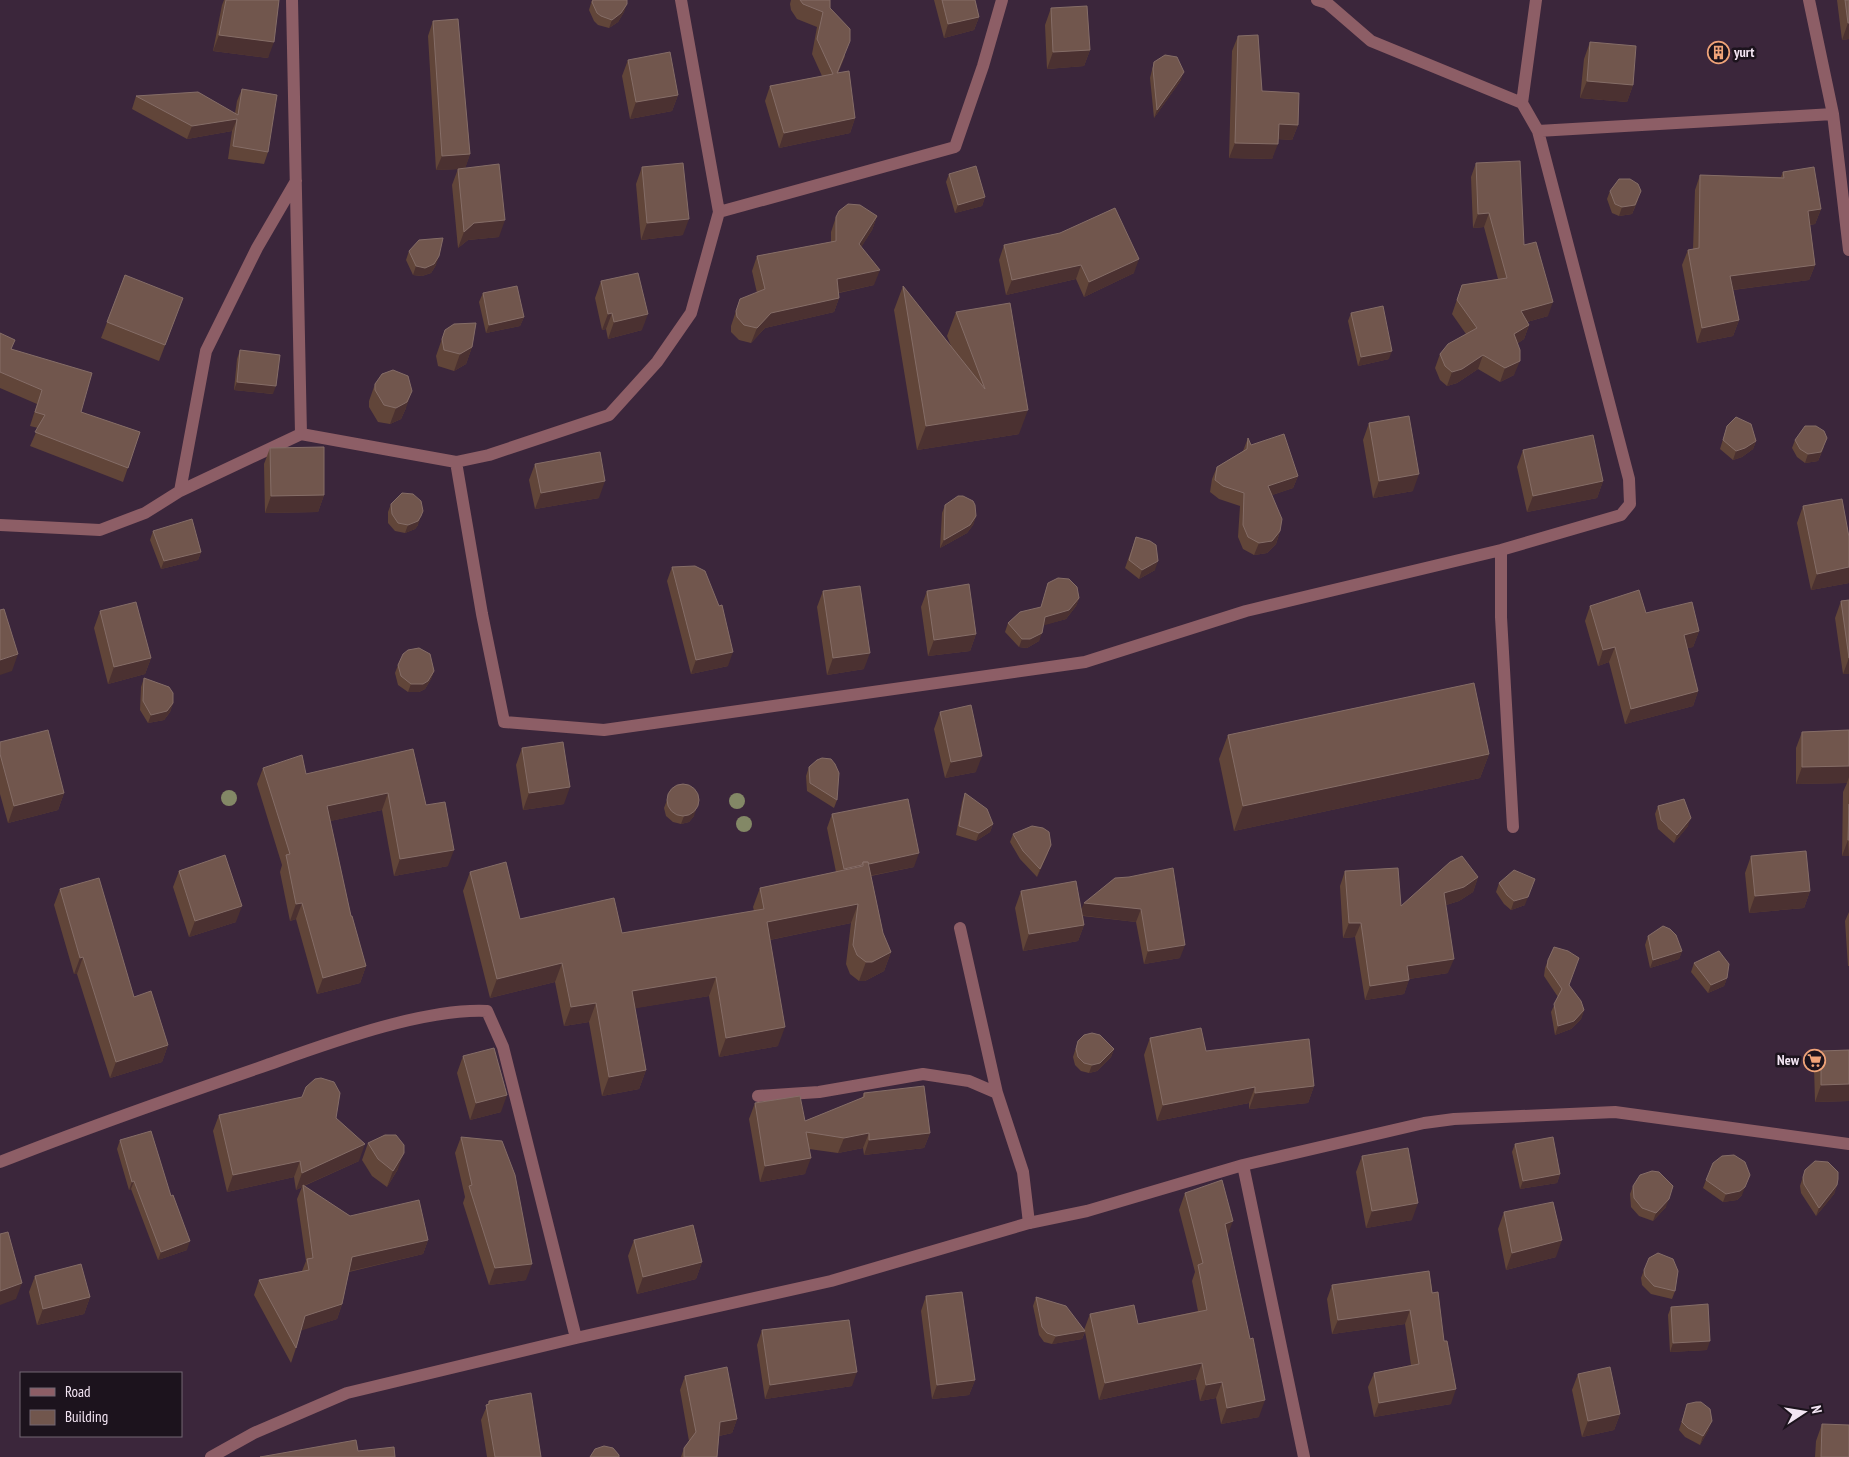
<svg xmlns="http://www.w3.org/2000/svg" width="1849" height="1457" font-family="'PT Sans Narrow',sans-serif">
<rect width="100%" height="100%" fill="#3b263b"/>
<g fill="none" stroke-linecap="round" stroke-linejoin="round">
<path stroke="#8d5e66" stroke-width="12" d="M960 928 997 1093
M758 1096 819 1092 923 1074 969 1081 997 1093 1023 1172 1029 1223"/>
<path stroke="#8d5e66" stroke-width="12" d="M292 0 301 434
M681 0 719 212
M1317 0 1327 3 1371 41 1522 103 1538 131 1833 114
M1809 0 1833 114 1849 250
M1522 103 1536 0
M456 462 482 614 504 722 604 730 1085 662 1246 611 1501 550 1621 515 1630 504 1629 479 1538 131
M180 491 206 351 257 248 296 181
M0 525 100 530 145 513 180 491 301 434 456 462 489 455 609 415 657 362 691 313 719 212 955 147 983 66 1002 0
M1501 550V617L1513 827
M0 1162C88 1127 177 1096 267 1065 329 1043 423 1008 487 1011L503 1047 576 1338
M1243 1165 1304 1457
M211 1457 254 1433 347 1393 576 1338 831 1281 1029 1223 1087 1211 1243 1165 1424 1123 1454 1119 1615 1112 1849 1144"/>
</g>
<g fill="#838866">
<circle cx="229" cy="798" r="8"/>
<circle cx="737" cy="801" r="8"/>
<circle cx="744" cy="824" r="8"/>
</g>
<path fill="#614539" d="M224 0H279L268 58 213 51 222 5Z
M592 0H627L624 12 618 22 609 28 598 25 594 21 589 10Z
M791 0H830V8L845 56 838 73 855 118 850 133 779 148 765 101 770 86 822 76 812 54 817 27 797 19 791 10 790 4Z
M934 0H975L979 17 974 30 944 38Z
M1837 0H1849V39L1842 40Z
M1051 8 1090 50 1084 66 1047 69 1045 25Z
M433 21 470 154 465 168 499 237 468 240 458 248 452 185 458 169 436 170 428 36Z
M1238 36 1262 91 1298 125 1292 140 1278 139 1272 159 1229 158 1232 51Z
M1590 42 1633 85 1627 102 1580 98 1584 59Z
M628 60 678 95 672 111 630 119 622 76Z
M1154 62 1181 80 1154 118 1150 78Z
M242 89 268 152 264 164 228 159 232 131 187 139 132 109 136 96 235 113 237 101Z
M1476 163 1524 245 1548 316 1527 322 1529 325 1524 339 1518 343 1514 375 1500 382 1478 369 1457 383 1447 386 1440 380 1435 368 1440 354 1466 334 1452 314 1462 285 1498 279 1484 227 1473 228 1471 177Z
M642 167 683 235 641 240 636 184Z
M1783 172 1821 209 1815 224 1810 225 1815 265 1809 280 1733 290 1739 320 1733 336 1697 343 1682 265 1688 250 1693 249 1695 190 1700 175 1781 177Z
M949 174 985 197 982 206 955 213 946 182Z
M1610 191 1638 200 1632 214 1619 216 1612 213 1607 199Z
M877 216 872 230 861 247 874 285 839 293V298L834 312 765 328 751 343 739 340 731 332V326L740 299 757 293 752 271 757 256 831 242V232L836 217Z
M1004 245 1134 273 1084 297 1076 279 1006 295 999 260Z
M409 251 436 265 431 273 422 276 413 275 406 260Z
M125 275 177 314 159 361 101 338Z
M601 281 642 330 608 339 606 329 602 330 595 298Z
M903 286 951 346 947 336 956 312 1019 434 917 450 894 310Z
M483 293 524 317 520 326 486 333 479 302Z
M1351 313 1389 359 1358 366 1348 321Z
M445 330 472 347 466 364 454 371 438 366 436 356Z
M0 333 12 349 81 412 140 432 123 482 30 446 38 428 30 426 37 404 0 388Z
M240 350 273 394 234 390 237 359Z
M375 384 406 408 401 419 390 424 378 422 369 407V401Z
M1369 423 1413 491 1373 498 1363 440Z
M1727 426 1756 441 1753 449 1742 457 1733 460 1720 449Z
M1248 438 1251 445 1298 476 1293 488 1272 495 1280 531 1276 544 1267 553 1254 555 1243 549 1238 537 1240 506 1219 499 1210 492 1212 479 1217 467 1243 451Z
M1795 440 1824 447 1818 461 1805 463 1797 457 1792 448Z
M270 448 324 495 318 512 265 513 264 464Z
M1523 450 1603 481 1597 498 1527 512 1517 467Z
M535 464 599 498 535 509 529 480Z
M391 504 418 525 415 529 405 533 395 531 388 523V512Z
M945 505 976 516 973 525 967 533 940 548 942 513Z
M1803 506 1849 583 1811 590 1797 523Z
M153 531 201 552 198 560 161 569 150 540Z
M1136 537 1155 570 1139 579 1125 568Z
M672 567 728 666 691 674 667 581Z
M1048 583 1079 598 1076 606 1066 619 1043 625 1039 641 1027 648 1019 647 1005 632 1008 623 1041 607Z
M823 591 864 669 827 675 817 607Z
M927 591 976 634 970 651 928 656 921 607Z
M1849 600V674H1843L1835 618 1841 601Z
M1590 606 1646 613 1699 631 1693 647 1687 648 1698 691 1693 706 1625 724 1609 662 1598 666 1585 621Z
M100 611 151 658 145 674 108 684 94 628Z
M398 665 434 671 431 679 425 689 419 692H408L398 685 395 673Z
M144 678 173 703 170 712 164 720 148 723 140 710 141 687Z
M940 712 976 772 945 778 934 729Z
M1849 730V856H1842L1843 792 1847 783 1796 784V748L1802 732Z
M1228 735 1489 754 1480 778 1234 831 1219 759Z
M0 742 64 793 58 810 8 823 0 794Z
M522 748 564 804 523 810 516 765Z
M413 749 426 805 448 866 394 876 382 810 330 821 351 916 366 966 360 983 317 994 296 919 290 921 280 872 282 865 257 784 263 768 306 774Z
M809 767 837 800 834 808 807 791 806 776Z
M670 792 694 816 689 822 681 824 673 822 666 816 664 808Z
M965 793 993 824 990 832 976 841 956 835 962 802Z
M1658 806 1688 826 1674 843 1658 829 1655 814Z
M832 814 914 867 871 876 883 933 891 952 884 971 865 981H859L850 974 846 964 851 923 770 940 778 1046 719 1057 709 996 635 1008 646 1070 639 1089 602 1096 589 1022 564 1026 555 982 490 998 463 891 470 872 520 919 622 933 754 911 753 907 760 888 836 872 827 828Z
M1013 834 1048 853 1037 877 1020 859 1010 842Z
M1751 856 1810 891 1804 908 1749 913 1745 873Z
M179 871 236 922 189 937 173 887Z
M1345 871 1401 906 1478 877 1473 892 1459 901 1446 905 1448 973 1409 979 1404 994 1365 1000 1355 937 1343 938 1340 886Z
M1115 878 1180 958 1144 964 1136 922 1083 916 1084 925 1078 941 1023 951 1015 908 1021 891 1081 909Z
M1499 883 1525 905 1511 910 1504 904 1496 892Z
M60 889 168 1045 162 1062 110 1078 77 974H74L54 905Z
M1849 912V966H1848L1845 921Z
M1648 936 1682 951 1679 959 1650 968 1645 945Z
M1548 960 1569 985 1584 1010 1581 1019 1571 1029 1555 1035 1551 1012 1558 997 1544 976 1545 968Z
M1694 963 1727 978 1724 986 1708 993 1691 972Z
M1150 1038 1206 1051 1314 1086 1308 1103 1249 1109V1103L1157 1121 1144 1055Z
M1078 1041 1114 1049 1111 1057 1097 1071 1089 1073 1081 1071 1075 1065 1073 1057Z
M1849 1050V1101L1815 1102 1814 1067 1821 1051Z
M463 1056 501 1112 470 1120 457 1073Z
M864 1093 930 1133 924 1148 864 1155 863 1148 838 1153 809 1149 805 1174 760 1182 749 1119 755 1103 805 1121 862 1098Z
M219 1115 336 1118 359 1161 304 1186 350 1216 428 1240 423 1254 349 1272 342 1304 337 1319 301 1330 296 1348 291 1363 254 1295 259 1280 302 1271 306 1261 297 1199 302 1187 296 1190 294 1177 227 1192 213 1131Z
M461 1137 526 1280 489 1285 463 1203 465 1197 455 1153Z
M120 1140 187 1250 158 1260 131 1189 129 1190 117 1149Z
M368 1143 398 1169 387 1187 372 1176 362 1160Z
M1515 1144 1560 1174 1557 1183 1520 1189 1512 1152Z
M1362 1156 1412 1220 1366 1228 1356 1172Z
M1805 1170 1837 1185 1834 1194 1816 1216 1801 1193 1800 1186Z
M1706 1180 1742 1195 1737 1200 1723 1202 1703 1188Z
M1633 1186 1666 1207 1653 1221 1639 1216 1631 1207 1630 1194Z
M1185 1193 1227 1237 1259 1417 1221 1424 1216 1398 1200 1401 1196 1379 1099 1400 1085 1332 1082 1339 1052 1344 1044 1342 1039 1335 1033 1306 1036 1297 1084 1330 1090 1314 1138 1324 1198 1311 1192 1281 1195 1272 1179 1210Z
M1504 1212 1556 1257 1506 1270 1498 1229Z
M634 1240 702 1262 696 1279 637 1294 628 1256Z
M1644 1270 1675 1291 1672 1299 1651 1294 1642 1285 1641 1278Z
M1429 1271 1451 1404 1374 1417 1368 1387 1374 1373 1411 1365 1405 1324 1332 1334 1327 1299 1332 1285Z
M35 1276 90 1297 84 1314 37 1325 29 1292Z
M926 1296 975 1380 969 1395 932 1399 921 1311Z
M1671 1307 1707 1350 1670 1352 1668 1315Z
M762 1330 852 1386 765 1399 757 1345Z
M1578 1374 1620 1414 1614 1430 1582 1437 1572 1390Z
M685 1376 737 1419 732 1433 719 1436 717 1457H681L684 1448 689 1441 680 1390Z
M489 1401 541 1457H487L481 1420Z
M1687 1404 1709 1429 1700 1445 1685 1437 1679 1430Z
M1822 1424 1849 1457H1815L1816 1441Z"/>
<path fill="#4b3131" d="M627 4 624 12 618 22 609 28 612 20Z
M979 17 974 30 944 38 948 24Z
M1848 23H1849V39L1842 40Z
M219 35 274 42 268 58 213 51Z
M1090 50 1084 66 1047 69 1053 52Z
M1184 72 1181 80 1154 118 1157 110Z
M1587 81 1633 85 1627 102 1580 98Z
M678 95 672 111 630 119 636 102Z
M855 118 850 133 779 148 784 133Z
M237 119 232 131 187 139 192 126Z
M1279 124 1298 125 1292 140 1273 139Z
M1235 143 1278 144 1272 159 1229 158Z
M470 154 465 169 436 170 442 156Z
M1641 191 1632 214 1619 216 1622 207Z
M985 197 982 206 955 213 958 205Z
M1821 209 1815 224 1802 226 1808 211Z
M1489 213 1484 227 1473 228 1478 214Z
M877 216 872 230 854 259 859 244Z
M689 219 683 235 641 240 647 223Z
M505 220 499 237 468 240 458 248 464 232 474 223Z
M439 256 436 265 431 273 422 276 413 275 416 266Z
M1139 259 1134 273 1084 297 1089 282Z
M1081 265 1076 279 1006 295 1012 280Z
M1815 265 1809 280 1724 291 1730 276Z
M880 270 874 285 832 294 837 279Z
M839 298 834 312 765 328 751 343 757 328 771 313Z
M1553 302 1548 316 1516 325 1521 311Z
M612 313 606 329 602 330 608 314Z
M648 314 642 330 608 339 614 322Z
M524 317 520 326 486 333 489 325Z
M1739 320 1733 336 1697 343 1702 328Z
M1529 325 1524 339 1509 349 1514 334Z
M472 347 466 364 454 371 460 354Z
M1392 351 1389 359 1358 366 1361 357Z
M1483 355 1478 369 1457 383 1447 386 1452 372Z
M1520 361 1514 375 1500 382 1505 368Z
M237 382 276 386 273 394 234 390Z
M412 391 406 408 401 419 390 424 396 408Z
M1028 410 1019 434 917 450 926 426Z
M1827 438 1818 461 1805 463 1808 454Z
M1756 441 1753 449 1742 457 1733 460 1736 451Z
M1419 474 1413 491 1373 498 1379 481Z
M1298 476 1293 488 1263 498 1268 486Z
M605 481 599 498 535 509 541 493Z
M1603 481 1597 498 1527 512 1533 496Z
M324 495 318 512 265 513 271 496Z
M423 511 418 525 415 529 405 533 408 525Z
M976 516 973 525 967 533 940 548 944 540Z
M1280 531 1276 544 1267 553 1254 555 1259 543Z
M201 552 198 560 161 569 164 561Z
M1158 561 1155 570 1139 579 1142 570Z
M1849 567V583L1811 590 1817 574Z
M1079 598 1076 606 1066 619 1042 626 1045 617Z
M1699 631 1693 647 1678 650 1684 635Z
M1042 633 1039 641 1027 648 1019 647 1022 639Z
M976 634 970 651 928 656 934 640Z
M1615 647 1609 662 1598 666 1603 650Z
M733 652 728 666 691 674 696 660Z
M870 653 864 669 827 675 833 658Z
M18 654 12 671 0 675V660Z
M151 658 145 674 108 684 114 667Z
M1849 658V674H1843Z
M434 671 431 679 425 689 419 692H408L411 684Z
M1698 691 1693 706 1625 724 1631 709Z
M173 703 170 712 164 720 148 723 151 715Z
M1489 754 1480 778 1234 831 1243 806Z
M982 756 976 772 945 778 951 762Z
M1849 766V777L1847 783 1796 784 1802 767Z
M570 787 564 804 523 810 529 793Z
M64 793 58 810 8 823 14 806Z
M388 793 382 810 321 823 327 806Z
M697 807 694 816 689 822 681 824 684 816Z
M1691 818 1688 826 1674 843 1677 835Z
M993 824 990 832 976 841 979 833Z
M1848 840 1849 856H1842Z
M1051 845 1048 853 1037 877 1040 869Z
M454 850 448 866 394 876 400 859Z
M919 853 914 867 858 878 863 865Z
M862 865 857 879 838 882 844 869Z
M1478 877 1473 892 1459 901 1439 907 1444 893Z
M1810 891 1804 908 1749 913 1755 896Z
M1528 897 1525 905 1511 910 1514 901Z
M302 903 296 919 290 921 296 904Z
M1084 903 1141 909 1136 922 1079 915Z
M858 904 851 923 760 942 767 922Z
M242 906 236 922 189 937 195 921Z
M1349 923H1361L1355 937 1343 938Z
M1084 925 1078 941 1023 951 1029 934Z
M1185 945 1180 958 1144 964 1148 951Z
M1682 951 1679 959 1650 968 1653 960Z
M891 952 884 971 865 981H859L866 962Z
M83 957 77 974H74L80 958Z
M1454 959 1448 973 1402 980 1407 966Z
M562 963 555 982 490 998 497 979Z
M366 966 360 983 317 994 323 978Z
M716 977 709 996 625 1010 632 991Z
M1727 978 1724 986 1708 993 1711 985Z
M1409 980 1404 994 1365 1000 1370 986Z
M596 1003 589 1022 564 1026 571 1007Z
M1584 1010 1581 1019 1571 1029 1555 1035 1558 1026Z
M785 1027 778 1046 719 1057 726 1038Z
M168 1045 162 1062 110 1078 116 1062Z
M1114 1049 1111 1057 1097 1071 1089 1073 1092 1065Z
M646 1070 639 1089 602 1096 609 1077Z
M1849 1084V1101L1815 1102 1821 1085Z
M1314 1086 1308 1103 1249 1109 1255 1093Z
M1255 1087 1249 1103 1157 1121 1163 1105Z
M507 1095 501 1112 470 1120 476 1103Z
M869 1133 863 1148 838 1153 844 1138Z
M930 1133 924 1148 864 1155 869 1140Z
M365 1144 359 1161 303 1186V1185L302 1187 296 1190 302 1173Z
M404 1153 398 1169 387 1187 393 1171Z
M811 1158 805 1174 760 1182 765 1166Z
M300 1161 294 1177 227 1192 233 1175Z
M1560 1174 1557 1183 1520 1189 1523 1181Z
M1750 1175 1742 1195 1737 1200 1723 1202 1726 1194Z
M134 1181 131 1189 129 1190 132 1182Z
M1837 1185 1834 1194 1816 1216 1819 1208Z
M1669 1199 1666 1207 1653 1221 1656 1213Z
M1418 1203 1412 1220 1366 1228 1372 1211Z
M1233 1221 1227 1237 1225 1224Z
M428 1240 423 1254 346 1272 352 1257Z
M1562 1240 1556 1257 1506 1270 1512 1253Z
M190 1241 187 1250 158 1260 161 1252Z
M702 1262 696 1279 637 1294 643 1277Z
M532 1264 526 1280 489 1285 495 1268Z
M22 1283 16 1299 0 1305V1291Z
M90 1297 84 1314 37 1325 43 1309Z
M342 1304 337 1319 300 1331 305 1316Z
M1410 1310 1405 1324 1332 1334 1338 1320Z
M1085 1331 1082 1339 1052 1344 1056 1336Z
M1710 1341 1707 1350 1670 1352 1673 1343Z
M1202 1363 1196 1379 1099 1400 1105 1383Z
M857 1372 852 1386 765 1399 770 1385Z
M975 1380 969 1395 932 1399 937 1385Z
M1222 1382 1216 1398 1200 1401 1206 1385Z
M1456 1389 1451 1404 1374 1417 1379 1403Z
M1265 1400 1259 1417 1221 1424 1227 1408Z
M1620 1414 1614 1430 1582 1437 1588 1421Z
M737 1419 732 1433 714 1437 720 1422Z
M1712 1421 1709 1429 1700 1445 1703 1436Z"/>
<path fill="#71564d" stroke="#856d67" d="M226 0H279L274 42 219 35Z
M593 0H627V4L621 13 612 20 601 16 597 13 592 2Z
M800 0H830V8L850 29V41L837 73 849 71 855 118 784 133 770 86 833 74 817 39 823 12 803 4Z
M942 0H975L979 17 948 24Z
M1845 0H1849V23H1848Z
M1087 6 1090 50 1053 52 1051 8Z
M458 19 470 154 442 156 433 21Z
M1258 35 1262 91 1299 93 1298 125 1279 124 1278 144 1235 143 1238 36Z
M1590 42 1636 46 1633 85 1587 81Z
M670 52 678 95 636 102 628 60Z
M1165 55 1177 57 1184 72 1157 110 1153 69 1154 62Z
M242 89 277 95 268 152 233 146 237 119 192 126 136 96 198 92 238 115Z
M1520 161 1524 245 1536 242 1553 302 1521 311 1529 325 1514 334 1520 350V361L1505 368 1483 355 1462 369 1452 372 1445 366 1440 354 1448 344 1477 328 1457 300 1462 285 1507 278 1489 213 1478 214 1476 163Z
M683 163 689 219 647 223 642 167Z
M499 164 505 220 474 223 464 232 458 169Z
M976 166 985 197 958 205 949 174Z
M1814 167 1821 209 1808 211 1815 265 1730 276 1739 320 1702 328 1688 250 1699 248 1700 175 1784 178 1783 172Z
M1619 179H1630L1638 184 1641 191 1635 205 1622 207 1615 204 1610 191Z
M848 204 860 205 877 216 859 244 880 270 837 279 839 298 771 313 757 328 744 325 737 317 736 311 740 299 765 289 757 256 836 241V217L839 211Z
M1115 208 1139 259 1089 282 1081 265 1012 280 1004 245 1060 233Z
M443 238 439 256 434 264 425 268 416 266 409 251 419 240Z
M638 273 648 314 614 322 612 313 608 314 601 281Z
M125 275 183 298 165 345 107 322Z
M517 286 524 317 489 325 483 293Z
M903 286 985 389 956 312 1010 303 1028 410 926 426Z
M1383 306 1392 351 1361 357 1351 313Z
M476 323 472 347 460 354 444 350 442 339 445 330 454 324Z
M0 333 15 340 11 349 92 373 81 412 140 432 128 468 35 432 45 415 35 412 42 390 0 372Z
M240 350 280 355 276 386 237 382Z
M393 370 408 376 412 391 407 402 396 408 384 405 375 390V384L382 374Z
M1409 416 1419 474 1379 481 1369 423Z
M1736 417 1751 424 1756 441 1745 448 1736 451 1723 440 1727 426Z
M1805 426H1816L1824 431 1827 438 1821 452 1808 454 1800 449 1795 440Z
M1284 434 1298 476 1268 486 1282 519 1280 531 1272 541 1259 543 1248 537 1243 525 1244 493 1223 486 1215 480 1217 467 1247 449 1248 438 1251 445Z
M1593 435 1603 481 1533 496 1523 450Z
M324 447V495L271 496 270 448Z
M600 452 605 481 541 493 535 464Z
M402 493 413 494 421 501 423 511 421 516 418 521 408 525 398 523 392 514 391 504Z
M958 496H963L973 501 975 505 976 516 970 525 944 540 945 505Z
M1842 499 1849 537V567L1817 574 1803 506Z
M192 519 201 552 164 561 153 531Z
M1136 537 1150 541 1156 545 1158 561 1142 570 1129 560Z
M695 566 705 571 719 606 722 605 733 652 696 660 672 567Z
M1058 578 1069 579 1077 587 1079 598 1069 610 1045 617 1042 633 1030 639H1022L1008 623 1020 612 1041 607 1048 583Z
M969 584 976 634 934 640 927 591Z
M860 586 870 653 833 658 823 591Z
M1639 590 1646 613 1692 602 1699 631 1684 635 1698 691 1631 709 1615 647 1603 650 1590 606Z
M1849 600V658L1841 601Z
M136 602 151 658 114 667 100 611Z
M4 609 18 654 0 660V610Z
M419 648 430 654 434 671 428 681 423 684H411L401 676 398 665 403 654 408 650Z
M144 678 169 687 173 693V703L167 711 151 715 143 701Z
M1474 683 1489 754 1243 806 1228 735Z
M971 705 982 756 951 762 940 712Z
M48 730 64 793 14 806 0 754V742Z
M1849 730V766L1802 767V732Z
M563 742 570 787 529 793 522 748Z
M413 749 426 805 445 802 454 850 400 859 388 793 327 806 351 916H352L366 966 323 978 302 903 296 904 286 855 290 854 263 768 302 755 306 774Z
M822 758 831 759 835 764 839 773 837 800 810 783 809 767 817 760Z
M667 800a16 16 0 1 1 32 0a16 16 0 1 1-32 0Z
M965 793 987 809 993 824 979 833 959 826Z
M908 799 919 853 869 864 868 862H863L862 865 844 869 832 814Z
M1684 799 1691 818 1677 835 1661 820 1658 806Z
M1849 804V840H1848Z
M1032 826 1043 828 1049 832 1051 845 1040 869 1023 851 1013 834Z
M1806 851 1810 891 1755 896 1751 856Z
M225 855 242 906 195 921 179 871Z
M1462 856 1478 877 1464 887 1444 893 1454 959 1407 966 1409 980 1370 986 1361 923H1349L1345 871 1398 868 1401 906 1450 862Z
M506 862 520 919 614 898 622 933 764 909 760 888 863 866V862H868L883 933 891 952 872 962H866L857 955 853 945 858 904 767 922 785 1027 726 1038 716 977 632 991 646 1070 609 1077 596 1003 571 1007 562 963 497 979 470 872Z
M1173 868 1185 945 1148 951 1141 909 1084 903 1115 878 1129 877Z
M1514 870 1535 879 1528 897 1514 901 1507 895 1499 883Z
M99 878 134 997 151 991 168 1045 116 1062 83 957 80 958 60 889Z
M1076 881 1084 925 1029 934 1021 891Z
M1663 926 1670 929 1676 935 1682 951 1653 960 1648 936Z
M1554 947 1568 951 1579 958 1569 985 1581 1001 1584 1010 1574 1021 1558 1026 1554 1004 1562 989 1547 967 1548 960Z
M1719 951 1729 964 1727 978 1711 985 1694 963Z
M1201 1028 1206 1051 1309 1039 1314 1086 1255 1093V1087L1163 1105 1150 1038Z
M1092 1033 1100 1035 1114 1049 1100 1063 1092 1065 1084 1063 1078 1057 1076 1049 1078 1041 1084 1035Z
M494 1048 507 1095 476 1103 463 1056Z
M1849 1050V1084L1821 1085V1051Z
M321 1078 334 1082 340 1093 336 1118 365 1144 302 1173 300 1161 233 1175 219 1115 302 1097 306 1087 315 1079Z
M924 1086 930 1133 869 1140V1133L844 1138 806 1132 811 1158 765 1166 755 1103 800 1096 805 1121 864 1097V1093Z
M151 1131 171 1196 173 1195 190 1241 161 1252 134 1181 132 1182 120 1140Z
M385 1135H396L404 1145V1153L393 1171 378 1159 368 1143Z
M461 1137 502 1141 515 1175 532 1264 495 1268 469 1186 472 1185Z
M1553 1137 1560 1174 1523 1181 1515 1144Z
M1408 1148 1418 1203 1372 1211 1362 1156Z
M1734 1155 1745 1162 1750 1175 1745 1187 1740 1191 1726 1194 1706 1180 1713 1163 1722 1156Z
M1815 1161 1828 1162 1838 1172V1179L1837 1185 1819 1208 1804 1184 1803 1177 1805 1170Z
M1652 1171 1659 1172 1673 1186 1669 1199 1656 1213 1642 1208 1634 1198 1633 1186 1640 1175Z
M1222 1180 1233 1221 1225 1224 1250 1339 1253 1338 1265 1400 1227 1408 1222 1382 1206 1385 1202 1363 1105 1383 1090 1314 1134 1305 1138 1324 1207 1310 1198 1265 1203 1263 1185 1193Z
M303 1185 350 1216 419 1200 428 1240 352 1257 342 1304 305 1316 296 1348 259 1280 309 1270 307 1259 313 1258Z
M1553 1202 1562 1240 1512 1253 1504 1212Z
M693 1225 702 1262 643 1277 634 1240Z
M8 1232 22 1283 0 1291V1234Z
M1658 1253 1673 1259 1678 1271 1675 1291 1654 1286 1645 1276 1644 1270 1649 1258Z
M81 1264 90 1297 43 1309 35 1276Z
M1429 1271 1432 1293 1438 1292 1444 1341H1447L1456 1389 1379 1403 1374 1373 1419 1364 1410 1310 1338 1320 1332 1285Z
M962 1292 975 1380 937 1385 926 1296Z
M1036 1297 1066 1306 1085 1331 1056 1336 1047 1333 1042 1327Z
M1708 1304 1710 1341 1673 1343 1671 1307Z
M849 1320 857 1372 770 1385 762 1330Z
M727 1367 737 1419 720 1422 717 1457H684V1448L696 1432 685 1376Z
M1610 1367 1620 1414 1588 1421 1578 1374Z
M531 1393 541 1457H495L486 1405 489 1404V1401Z
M1696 1402H1701L1710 1409 1712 1421 1703 1436 1688 1428 1682 1422 1687 1404Z
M1822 1424 1849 1425V1457H1821Z
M356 1440 358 1451 394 1447 395 1457H260Z
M604 1446 613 1448 619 1455V1457H590L595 1449Z"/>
<defs>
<symbol id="building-ring" viewBox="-11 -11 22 22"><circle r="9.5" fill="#1c131d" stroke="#efa378" stroke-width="1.5"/><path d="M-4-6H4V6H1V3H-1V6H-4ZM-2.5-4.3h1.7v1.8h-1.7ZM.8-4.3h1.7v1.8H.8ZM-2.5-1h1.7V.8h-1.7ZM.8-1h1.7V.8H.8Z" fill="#efa378"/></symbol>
<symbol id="supermarket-ring" viewBox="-11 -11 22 22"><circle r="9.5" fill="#1c131d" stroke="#efa378" stroke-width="1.5"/><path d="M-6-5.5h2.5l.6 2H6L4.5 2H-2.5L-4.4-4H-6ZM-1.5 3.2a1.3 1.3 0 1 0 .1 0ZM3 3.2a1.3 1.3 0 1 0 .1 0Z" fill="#efa378"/></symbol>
</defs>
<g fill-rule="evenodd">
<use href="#building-ring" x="1706" y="40" width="25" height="25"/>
<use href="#supermarket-ring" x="1802" y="1048" width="25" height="25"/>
</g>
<g text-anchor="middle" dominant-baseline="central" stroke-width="5" stroke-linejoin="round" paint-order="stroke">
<g font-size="14" font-weight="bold" fill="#f3e5f3" stroke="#1c131d" text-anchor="start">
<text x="1734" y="52">yurt</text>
<text x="1799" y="1060" text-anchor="end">New</text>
</g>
</g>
<rect x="20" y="1372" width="162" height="65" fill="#1c131d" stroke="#726773"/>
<rect x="30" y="1388" width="25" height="8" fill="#8d5e66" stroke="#726773"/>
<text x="65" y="1397" font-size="15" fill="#f3e5f3">Road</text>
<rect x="30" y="1410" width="25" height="15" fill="#71564d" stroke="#726773"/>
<text x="65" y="1422" font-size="15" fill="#f3e5f3">Building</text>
<g transform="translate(1804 1412) rotate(78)" stroke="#1c131d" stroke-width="4" paint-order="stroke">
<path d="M0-4L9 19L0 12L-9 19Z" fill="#f3e5f3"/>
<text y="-8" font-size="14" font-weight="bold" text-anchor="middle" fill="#f3e5f3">N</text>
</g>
</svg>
